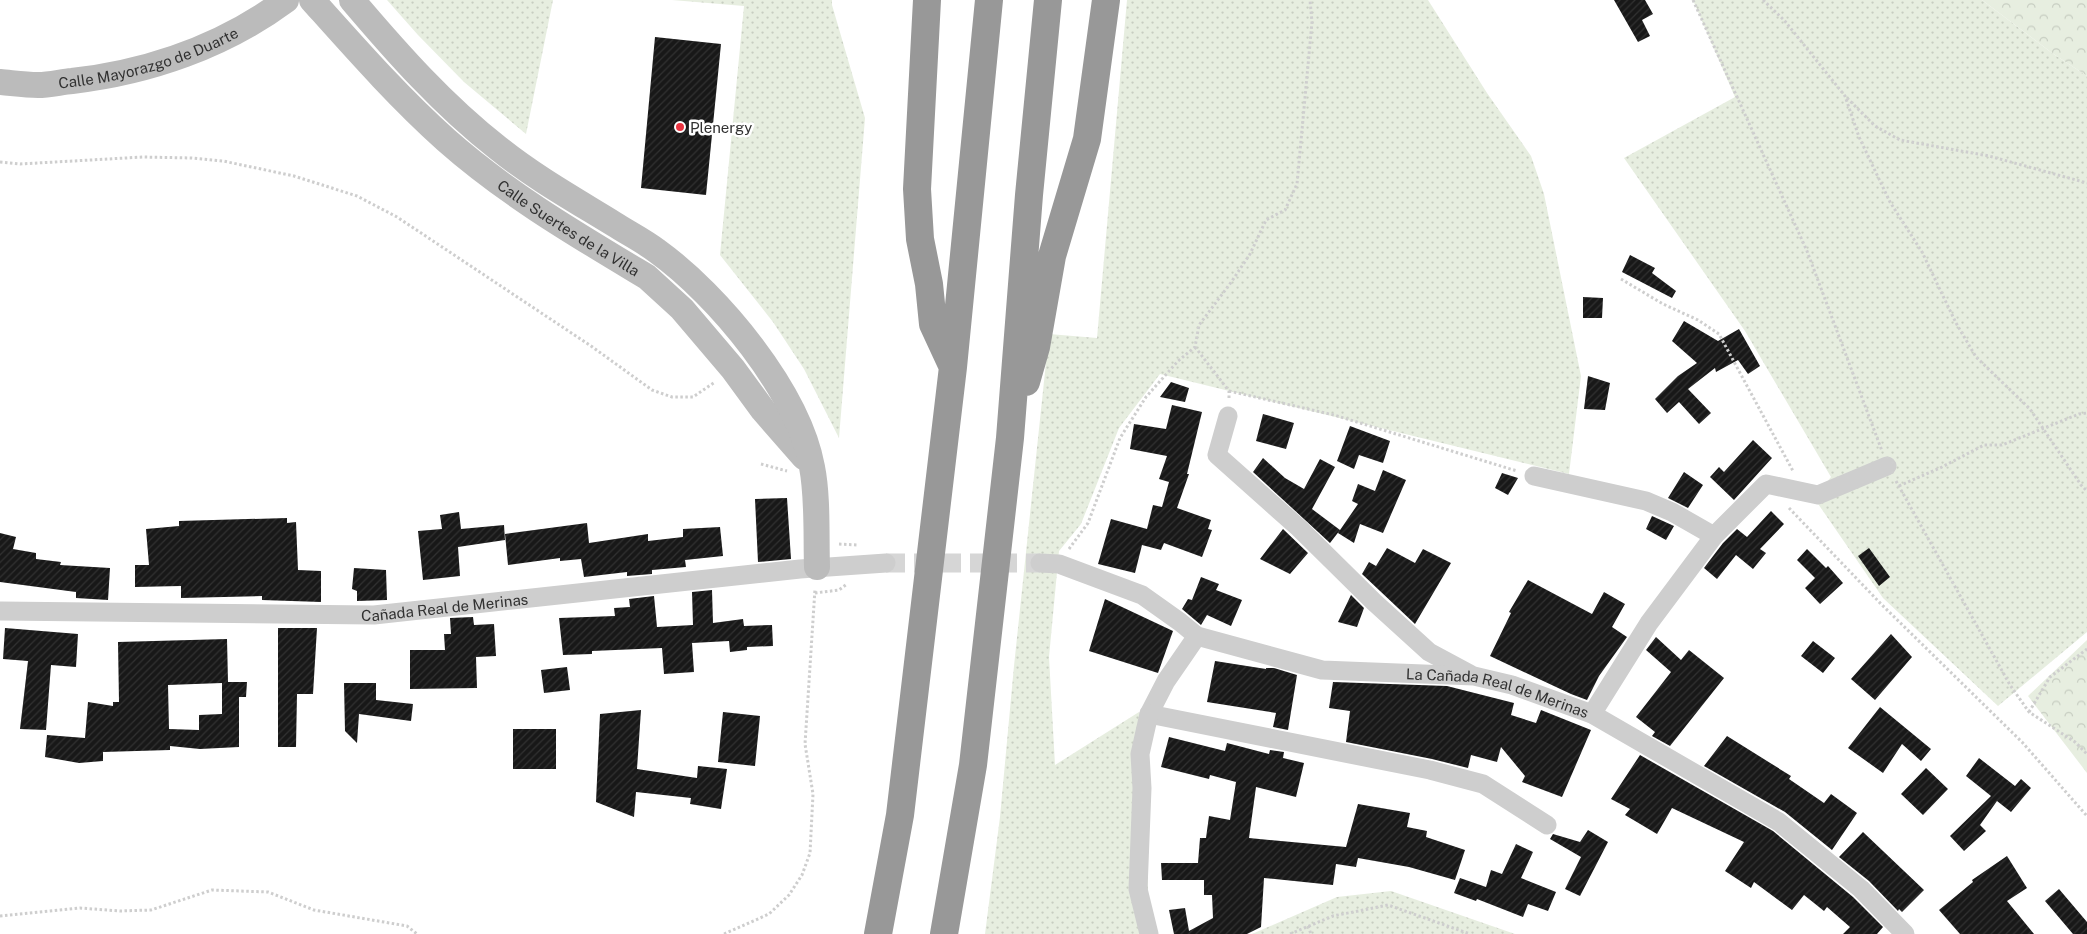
<svg xmlns="http://www.w3.org/2000/svg" width="2087" height="934" font-family="'Public Sans',sans-serif">
<defs>
<pattern id="grass-dots" width="8" height="8" patternUnits="userSpaceOnUse" patternTransform="scale(1.25)"><rect width="8" height="8" fill="#e7eee0"/><path d="M2 2h.1M6 6h.1" fill="none" stroke="#c7cdc1" stroke-width="1.8" stroke-linecap="round"/></pattern>
<pattern id="park-crowns" width="20" height="18" patternUnits="userSpaceOnUse" patternTransform="scale(1.25)"><rect width="20" height="18" fill="#e7eee0"/><path d="M2 6a3 3 0 1 1 6 0M12 15a3 3 0 1 1 6 0" fill="none" stroke="#c7cdc1"/></pattern>
<pattern id="building-hatch" width="6" height="6" patternUnits="userSpaceOnUse" patternTransform="scale(1.25)"><rect width="6" height="6" fill="#181818"/><path d="M-1 1l2-2M0 6l6-6M5 7l2-2" fill="none" stroke="#313131"/></pattern>
</defs>
<rect width="100%" height="100%" fill="#fff"/>
<path fill="url(#grass-dots)" d="M387 0H553L526 134 464 82 418 35Z
M672 0H832V5L865 118 839 438 804 369 773 322 720 255 744 6Z
M1127 0H1428L1487 93 1531 156 1544 194 1581 376 1569 474 1160 374 1119 428 1081 524 1059 551 1049 657 1055 765 1139 712 1148 765V904L1157 934H985L1000 817 1014 666 1049 334 1097 338Z
M1693 0H1982L2052 53 2087 76V632L1998 706 1883 598 1814 498 1831 477 1745 331 1624 158 1735 97Z
M1391 891 1515 934H1252L1337 897Z"/>
<path fill="url(#park-crowns)" d="M1982 0H2087V76L2052 53Z
M2087 640V773L2028 696Z"/>
<path fill="url(#building-hatch)" fill-rule="evenodd" d="M1614 0H1645L1653 14 1642 20 1650 36 1638 42Z
M655 37 721 44 706 195 641 188Z
M1630 255 1655 268 1652 273 1676 291 1672 298 1622 272Z
M1583 297 1603 298 1602 318H1583Z
M1684 321 1718 341 1739 329 1760 366 1748 374 1738 360 1716 372 1715 368 1688 389 1711 413 1699 424 1679 402 1667 413 1655 399 1678 376 1697 363 1672 341Z
M1588 376 1610 383 1605 410 1584 409Z
M1171 382 1189 388 1185 402 1160 397Z
M1172 405 1202 412 1187 474H1189L1177 508 1211 520 1208 529 1212 530 1202 557 1164 543 1161 550 1142 545 1135 573 1098 564 1111 519 1147 529 1153 505 1162 507 1169 482 1159 479 1167 456 1130 449 1134 424 1166 429Z
M1263 414 1294 423 1286 449 1256 441Z
M1350 426 1390 441 1383 463 1359 455 1354 469 1337 461Z
M1753 440 1772 458 1734 500 1710 477 1719 467 1724 472Z
M1263 458 1285 478 1304 489 1320 459 1335 467 1312 509 1340 530 1330 543 1253 472Z
M1383 470 1406 480 1383 533 1360 524 1354 543 1338 533 1358 504 1352 501 1358 484 1375 491Z
M1684 472 1703 485 1688 508 1668 498Z
M1502 473 1518 478 1508 495 1495 488Z
M787 498 791 559 758 562 755 499Z
M1771 511 1784 524 1760 549 1766 553 1753 569 1736 555 1717 579 1704 568 1723 543 1737 529 1747 537Z
M459 512 461 529 504 525 505 540 458 547 460 576 423 580 418 531 442 529 440 515Z
M1652 516 1674 526 1666 540 1646 529Z
M287 518V523L296 522 298 570 321 571V602L262 600V596L181 598V586L135 587V565H149L146 529 179 526V521Z
M587 523 589 543 648 534V541L683 537V529L720 527 723 556 685 560 686 567 652 570V574L627 576V572L584 577 581 559 560 561V558L508 565 505 534Z
M1283 529 1308 553 1290 574 1260 559Z
M0 533 16 537 13 549 36 553V559L61 562 60 565 110 568 108 600 76 598V592L0 582Z
M1387 548 1415 563 1423 549 1451 563 1415 624 1362 574 1369 562 1376 566Z
M1869 548 1890 577 1879 586 1858 556Z
M1807 549 1826 568 1828 566 1843 583 1820 604 1805 588 1815 578 1797 560Z
M354 568 386 570 387 600 357 601V591L352 589Z
M1201 577 1219 584 1216 590 1242 600 1231 626 1207 615 1201 625 1182 609 1188 599 1192 600Z
M1528 580 1592 614 1604 592 1625 604 1612 627 1627 637 1599 676 1587 700 1571 694 1490 656 1511 613 1509 612Z
M712 590 713 623 743 619 744 626 772 625 773 646 747 647V650L730 652 729 641 692 643 694 672 664 674 662 648 592 651V654L563 655 559 618 615 616 614 608 630 607 629 599 654 596 657 627 693 625 692 592Z
M1351 595 1364 608 1357 627 1338 622Z
M1105 599 1173 631 1158 673 1089 651Z
M473 617 474 625 494 624 496 656 476 657 477 688 410 689V650H445L444 634H451L450 618Z
M5 628 78 634 76 667 51 665 46 730 20 729 28 661 3 659Z
M278 628H317L313 694H297L296 747H278Z
M1891 634 1912 657 1875 700 1851 679Z
M1656 637 1681 660 1689 650 1724 678 1670 746 1652 736 1655 732 1636 717 1671 672 1646 650Z
M227 639 228 682H247L246 697H239V747L200 749 170 746V750L103 752V761L79 763 45 757 47 735 85 738 88 702 113 706V702H119L118 642ZM222 683V714L199 715V730L169 729 168 685Z
M1813 641 1835 658 1823 673 1801 656Z
M1215 661 1266 669V668H1274L1297 675 1288 730 1273 727 1276 713 1207 702Z
M567 667 570 690 544 693 541 670Z
M1333 682 1447 686 1514 703 1511 715 1536 723 1541 710 1591 730 1562 797 1522 782 1525 776 1501 747 1497 762 1471 755 1468 768 1432 759 1346 742 1350 711 1329 708Z
M344 683H376V700L413 704 411 721 359 714 357 743 345 731Z
M1880 707 1931 749 1921 761 1902 744 1883 773 1848 748Z
M641 710 637 769 697 778 698 766 727 769 721 809 690 804 691 798 636 792 634 817 596 802 600 714Z
M723 712 760 716 755 766 718 762Z
M513 729H556V769H513Z
M1727 736 1791 776 1789 779 1824 803 1831 794 1857 813 1832 850 1785 812 1704 766Z
M1169 737 1225 751 1227 743 1269 754 1270 750 1284 752 1283 758 1304 763 1296 797 1256 787 1249 838 1346 847 1358 804 1410 813 1407 827 1427 831 1426 837 1465 850 1455 880 1409 867 1358 858 1356 867 1336 864 1333 885 1264 878 1261 927 1247 934H1174L1169 910 1185 908 1189 931 1213 918 1212 895H1204V880H1162L1161 863H1198L1200 838H1206L1209 816 1230 820 1236 782 1210 775 1209 779 1161 767Z
M1640 755 1773 831 1853 897 1883 927 1877 934H1843L1850 927 1827 907 1824 911 1804 895 1792 910 1754 882 1751 888 1725 871 1744 842 1672 808 1657 834 1625 815 1630 809 1611 799Z
M1979 758 2015 786 2021 779 2031 788 2011 812 1997 801 1980 825 1986 831 1964 851 1950 836 1991 796 1966 776Z
M1926 768 1948 789 1923 815 1901 794Z
M1588 830 1608 842 1580 896 1565 889 1581 857 1550 839 1553 834 1580 842Z
M1863 832 1924 890 1902 912 1899 909 1898 911 1869 881 1839 857Z
M1516 844 1533 852 1521 878 1556 892 1548 911 1528 904 1523 917 1477 899 1476 901 1454 893 1460 878 1486 887 1491 870 1502 874Z
M2007 856 2027 888 2007 901 2034 934H1960L1939 910 1973 882 1972 880Z
M2059 889 2087 922V934H2073L2045 901Z"/>
<g fill="none" stroke-linecap="round" stroke-linejoin="round">
<path stroke="#d6d6d6" stroke-width="19" stroke-dasharray="19 9" stroke-linecap="butt" d="M886 563H1040"/>
<path stroke="#cecece" stroke-width="3" stroke-dasharray="2.5 2.5" stroke-linecap="butt" d="M1693 0 1807 251 1882 451
M1763 0 1784 20 1845 96 1859 137 1890 202 1922 252 1956 323 1976 357 2030 409 2081 485 2087 491
M1847 98 1875 126 1900 140 1989 156 2087 183
M0 162 20 164 143 157 191 158 223 161 294 176 357 196 397 217 591 346 652 390 672 397H693L715 382
M1621 279 1663 304 1698 320 1719 334 1793 471
M1195 347 1229 391V400
M1229 391 1334 415 1517 471
M761 464 787 471
M1896 481 2010 685 2029 712 2075 742 2087 754
M1899 486 1942 467 1984 445H2002L2079 414 2087 413
M1789 508 1882 605 2022 742 2087 816
M839 544 857 545
M1069 549 1088 523 1120 438 1146 397 1178 361 1195 347 1199 325 1232 281 1250 254 1266 220 1285 210 1297 184 1312 22 1310 0
M815 593 839 590 847 584
M2029 712 2050 677 2087 649
M0 916 80 908 120 911 151 910 212 890 268 892 314 910 407 926 417 934
M1308 926 1311 934
M724 934 769 914 789 895 802 875 810 853 813 794 805 744 815 589
M1290 934 1333 916 1388 905 1470 934"/>
<g stroke="#cecece" stroke-width="19">
<path d="M1228 416 1217 455 1299 528 1374 602 1429 652 1470 674"/>
<path d="M1534 476 1646 501 1672 512 1714 536"/>
<path id="s1" d="M1040 563 1059 564 1142 595 1180 622 1197 636 1322 670 1474 676 1512 685 1592 714 1779 822 1861 889 1905 934"/>
<path id="s2" d="M0 611 374 615 800 569 886 563"/>
<path d="M1197 636 1166 681 1149 714 1430 770 1483 784 1547 825"/>
<path d="M1149 714 1140 754 1142 788 1138 889 1149 934"/>
<path d="M1592 714 1649 623 1714 536 1766 484 1818 495 1887 466"/>
</g>
<g stroke="#bbb" stroke-width="26">
<path id="s3" d="M312 0C355 48 398 97 446 140 507 194 577 235 647 277L682 309 733 369 763 410 804 457"/>
<path d="M352 0C397 53 443 105 498 148 534 177 575 200 614 224 628 233 644 241 657 251 718 295 798 391 812 467 818 497 816 536 817 567"/>
<path id="s4" d="M0 82C12 83 25 85 38 85 49 85 61 82 72 81 149 72 224 46 286 0"/>
</g>
<path stroke="#989898" stroke-width="28" d="M927 0 917 189 920 239 929 284 933 324 952 365
M1026 382 1036 347 1052 256 1087 139 1106 0
M878 934 900 815 953 367 989 0
M944 934 973 765 1010 438 1029 195 1048 0"/>
</g>
<circle fill="#e93340" stroke="#fff" stroke-width="2" cx="680" cy="127" r="5"/>
<g text-anchor="middle" dominant-baseline="central" stroke-width="5" stroke-linejoin="round" paint-order="stroke">
<g font-size="15" fill="#313131" stroke="#fff">
<text stroke="none"><textPath href="#s4" startOffset="152">Calle Mayorazgo de Duarte</textPath></text>
<text stroke="none"><textPath href="#s3" startOffset="345">Calle Suertes de la Villa</textPath></text>
<text stroke="none"><textPath href="#s2" startOffset="445">Cañada Real de Merinas</textPath></text>
<text stroke="none"><textPath href="#s1" startOffset="484">La Cañada Real de Merinas</textPath></text>
</g>
<g font-size="15" fill="#313131" stroke="#fff" text-anchor="start">
<text x="690" y="127">Plenergy</text>
</g>
</g>
</svg>
